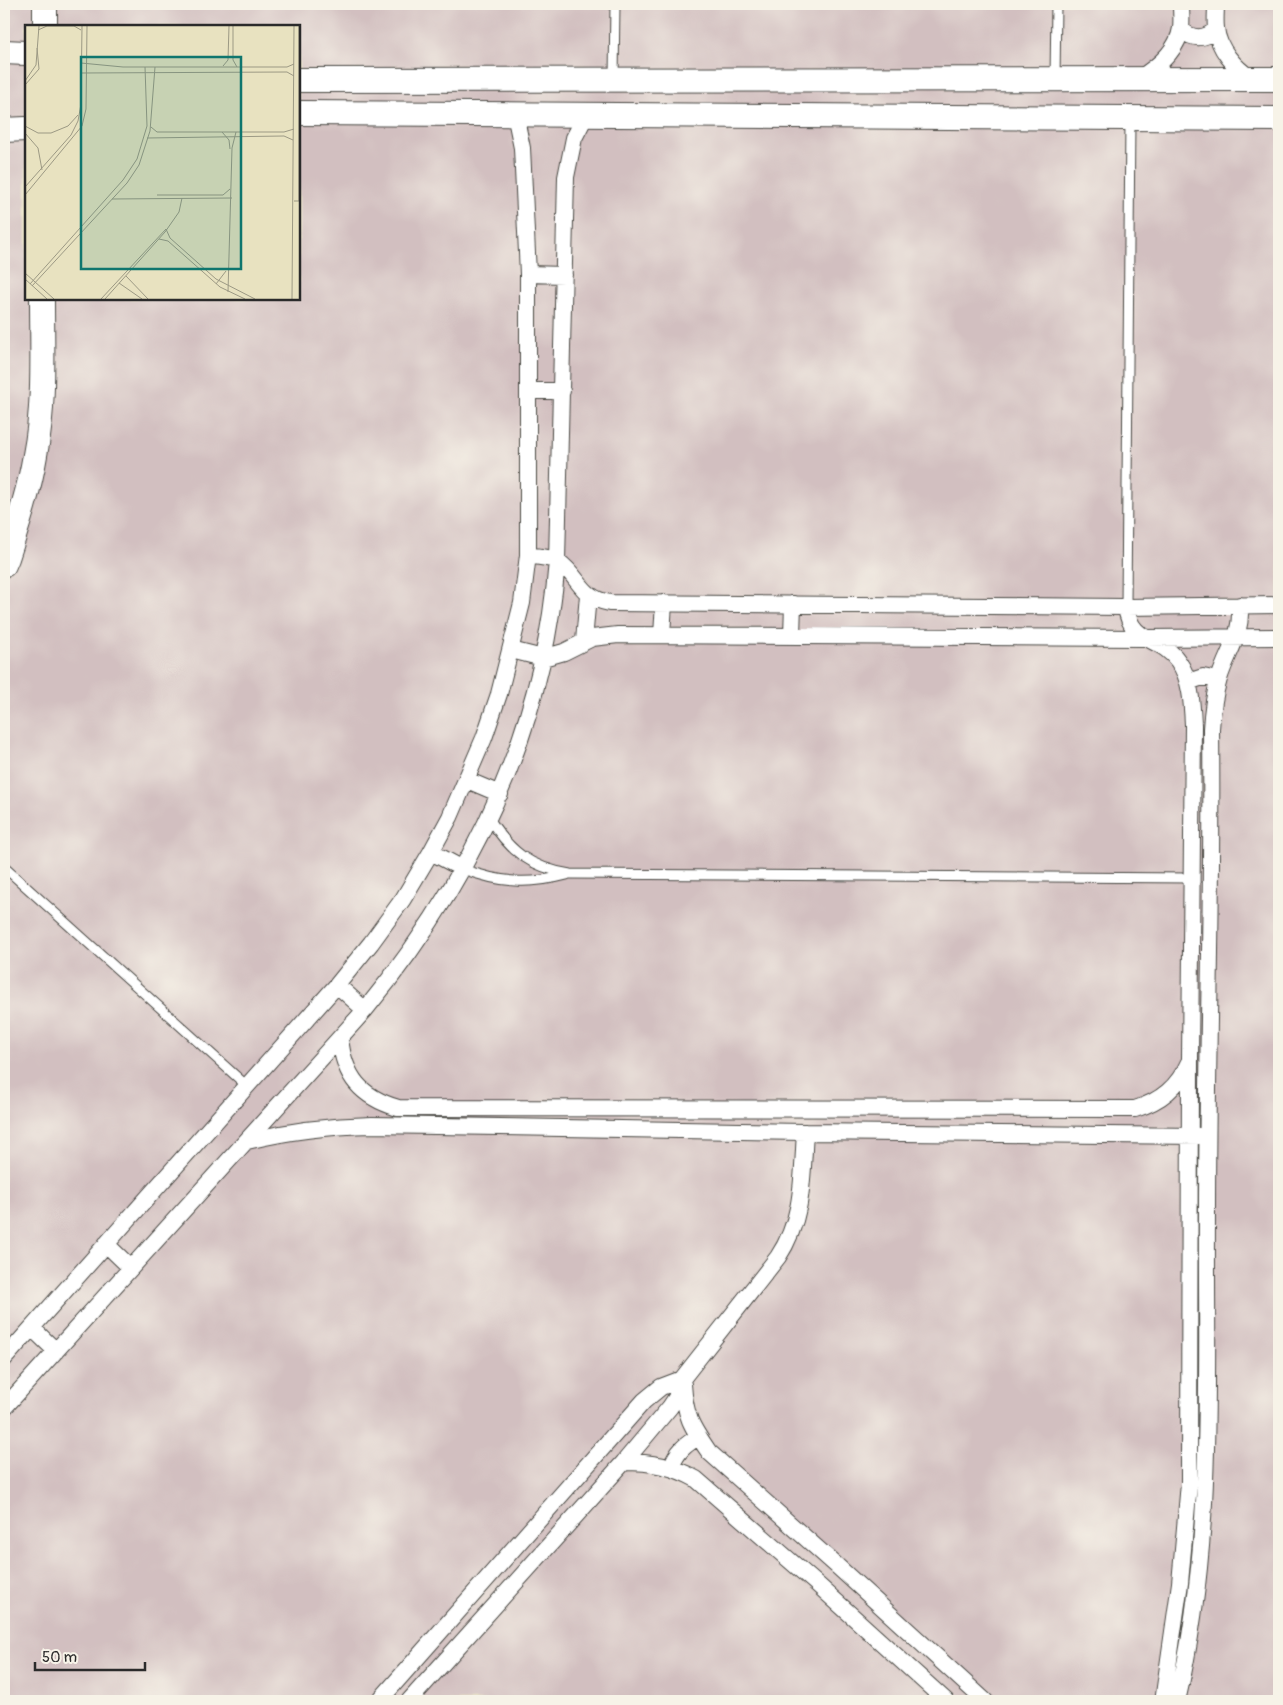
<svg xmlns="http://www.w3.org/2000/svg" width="1283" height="1705" font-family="Pangolin,sans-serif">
<rect width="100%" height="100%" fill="#f7f3e8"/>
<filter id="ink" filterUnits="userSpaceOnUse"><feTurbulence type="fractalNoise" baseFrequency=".02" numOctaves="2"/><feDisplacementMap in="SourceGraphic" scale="10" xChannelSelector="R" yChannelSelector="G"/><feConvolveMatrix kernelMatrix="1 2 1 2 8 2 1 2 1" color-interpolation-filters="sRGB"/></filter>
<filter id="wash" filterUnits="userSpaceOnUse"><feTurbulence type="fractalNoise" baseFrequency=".0096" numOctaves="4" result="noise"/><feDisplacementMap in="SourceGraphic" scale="20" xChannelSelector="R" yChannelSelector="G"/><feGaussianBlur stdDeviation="1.12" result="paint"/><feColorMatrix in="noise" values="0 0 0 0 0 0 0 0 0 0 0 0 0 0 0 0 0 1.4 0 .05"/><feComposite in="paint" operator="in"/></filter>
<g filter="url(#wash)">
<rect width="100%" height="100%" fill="#e8e2c0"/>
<path fill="#d2bfc0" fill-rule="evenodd" d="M4 4H1279V1701H4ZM26 26H299V299H26Z"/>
</g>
<g filter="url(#ink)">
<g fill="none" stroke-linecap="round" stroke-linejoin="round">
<defs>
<path id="lane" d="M614 78 615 4
M1055 79 1056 4
M1126 607 1130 120
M489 818C510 852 530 867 570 874L1192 878
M4 867 247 1086
M463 869C500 883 529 885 567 875"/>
<path id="street" d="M1216 4C1216 12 1215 20 1216 28 1218 49 1235 68 1252 79
M1181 29C1192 40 1205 40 1216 29
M1138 79C1156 68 1178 50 1181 28 1182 20 1181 12 1181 4
M528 274 564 275
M528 391H562
M528 555C537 557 551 557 559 562 580 577 580 598 610 603L1126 607 1279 605
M1126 607C1131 645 1160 635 1178 661 1191 679 1192 703 1193 725L1190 1060 1189 1483 1180 1583 1163 1701
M662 635 664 603
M792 635 793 604
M584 641 588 595
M511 650 543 658 564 652 592 638 618 635 1145 638 1279 637
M1188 682 1203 677 1218 680
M467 780 500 794
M431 852 463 869
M337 985 365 1010
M340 1038C344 1077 361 1097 398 1108L1135 1109C1161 1101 1178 1087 1189 1062
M247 1141C288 1131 329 1126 372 1125L805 1132 1200 1136
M106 1244 131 1268
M32 1328 56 1351
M4 1359 337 985 371 943 403 899 431 852 450 817 484 738 499 694 522 603 528 555V274L522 148 515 114
M683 1384C685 1416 691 1426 709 1452L836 1565 985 1701
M4 1408 365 1010C472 880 544 730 557 561L566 177 574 138 586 115
M624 1462C651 1462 673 1466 696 1479L818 1585 946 1701
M671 1467C677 1452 685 1444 699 1437
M379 1701 644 1401 661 1387 682 1379
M409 1701 624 1462 670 1407 676 1398 682 1379 778 1257C804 1218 802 1177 805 1132
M1177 1701C1215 1545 1206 1374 1207 1214 1207 1052 1213 891 1211 729 1212 712 1214 695 1219 679 1228 650 1242 637 1240 605"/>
<path id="secondary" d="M45 26V4
M4 52 26 53
M299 80 1279 79
M299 113 1279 119
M4 130 26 129
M4 565 7 558C18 524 29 491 35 455 45 404 42 350 42 299"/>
</defs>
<use href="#lane" stroke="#474641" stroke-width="11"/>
<use href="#street" stroke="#474641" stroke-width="18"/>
<use href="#secondary" stroke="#474641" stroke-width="26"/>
<use href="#lane" stroke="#fff" stroke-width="9"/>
<use href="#street" stroke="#fff" stroke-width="16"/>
<use href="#secondary" stroke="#fff" stroke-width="24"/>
</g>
</g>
<g transform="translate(25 25)">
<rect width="275" height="275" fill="#e8e2c0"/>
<path fill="none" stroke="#9c9984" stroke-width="1" d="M208 1V35L212 42M13 5 22 1H49L56 5M56 38 98 42H262L269 39M198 41 203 35 204 1M56 48 262 47 269 51M0 56 11 40 14 1M0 60 14 44 12 23M0 101 13 108H26L43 101 53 90M126 102 132 107H259L269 104M197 107 204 115 205 124M0 108 13 123 17 145M122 113 259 111 268 115M0 162 46 110 53 96 56 79 57 1M0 170 57 101 61 84 62 1M132 170H198L205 164M87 174 207 173M269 176H274V1M141 204 145 213 191 254 230 274M134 214 143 216 195 262 220 274M0 248 29 274M101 251 123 274M0 254 22 274M94 258 117 274M5 259 98 155 112 134 122 101 120 42M191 259 201 246M7 261 102 158 114 140 125 106 130 42M203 267 207 123 211 107M76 274 141 204M80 274 140 207 154 187 157 173M267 274 269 1"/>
<path fill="#0f766e" fill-opacity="0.15" stroke="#0f766e" stroke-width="2.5" d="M56 32H216V244H56Z"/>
<rect width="275" height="275" fill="none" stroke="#2b2b2b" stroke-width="2.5"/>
</g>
<rect width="1283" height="1705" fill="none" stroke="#f7f3e8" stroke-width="20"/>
<path d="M35 1662v8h110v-8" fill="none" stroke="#2b2b2b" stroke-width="2.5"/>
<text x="42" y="1662" font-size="15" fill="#2b2b2b" stroke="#f7f3e8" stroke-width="4" paint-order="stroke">50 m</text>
</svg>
